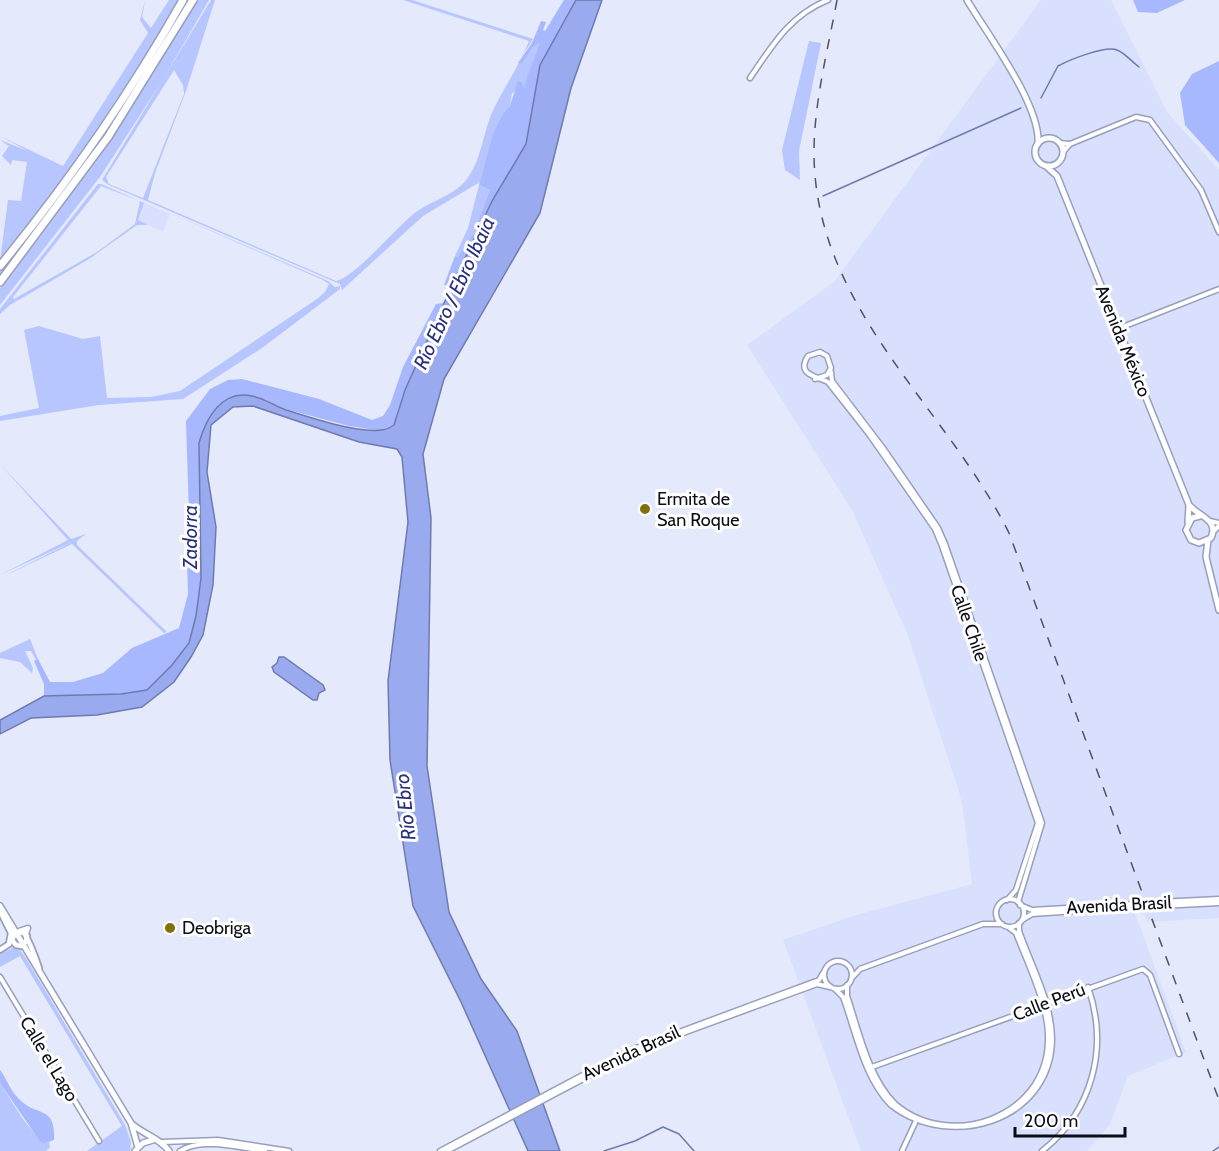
<svg xmlns="http://www.w3.org/2000/svg" width="1219" height="1151" font-family="Cabin,sans-serif">
<rect width="100%" height="100%" fill="#e4e9fc"/>
<path fill="#d8e0fe" d="M1041 0H1111L1167 112 1219 170V918L1149 922 1129 897 1186 1052 1128 1076 1110 1124 1087 1151H861L783 940 853 916 972 884 962 801 907 633 852 510 747 345 834 282Z
M144 203 170 214 163 232 138 220Z"/>
<path fill="#b7c6fe" fill-rule="evenodd" d="M145 0 142 17 151 28 169 0H179C125 91 65 178 0 261L8 200 21 201 27 162 12 160 11 165 2 156 9 146 0 140 28 151 0 136 63 166 148 33 140 20Z
M186 0H190L96 149 0 278V270L44 215Z
M198 0H209L162 81 100 177 0 305V288C72 195 138 100 198 0Z
M211 0H215L186 91 155 173 148 200 336 281C357 276 396 227 416 212 434 199 457 195 469 176 481 158 483 135 491 115 502 90 519 67 529 41L403 0H412L533 39 518 63 522 64 533 47 539 43C535 60 527 72 524 89L512 93 510 106 503 113 493 133 480 182 423 216 342 290 340 284 109 185 102 180ZM174 70 183 85 184 94 143 198 109 184 106 177Z
M809 41 821 43 799 151 800 180 785 170 782 150Z
M98 184H101L158 209 144 203 138 220 148 225H137L89 259 10 305 0 314V309ZM101 186 140 201 135 224 97 252 14 299 13 297Z
M479 185 490 190 477 223 479 229 458 257 455 256 468 228Z
M163 210 328 281 335 287 340 286V289L262 348 183 399 99 405 0 421V416L39 408 24 330 39 326 83 339 100 336 107 398 151 397 180 391 317 299 325 292 329 284 323 280Z
M0 464 71 539 86 534 77 541V545L167 632 164 633 72 544 0 578 76 540 0 575 68 540Z
M30 639 38 659 36 660 31 651H25L33 668 32 673 20 662 0 658V653Z
M12 948H19L29 963 125 1125 131 1142 130 1151H87L122 1126 20 956 0 967V954Z
M0 1083 22 1118 43 1144 49 1142 50 1147 46 1151H0Z"/>
<path fill="#a7b8fe" d="M564 0H576L540 65 526 144 492 201 479 229 477 223 490 190 479 185 493 133 503 113 510 106 518 81 522 82 524 89C527 71 535 60 539 43L533 47 522 64 518 63 532 43 541 21 546 22 543 30 545 31Z
M1133 0H1185L1157 13 1138 12Z
M1219 61V163L1185 125 1180 93 1192 74Z
M477 233 453 286 444 285 455 256 458 257 472 235Z
M444 303 405 390 394 425 383 431 349 426 285 409 264 399 225 400 199 443 201 578 196 616 189 643 172 665 147 690 121 694 44 696V684L34 661 38 659 50 682H73L103 673 132 648 179 628 188 594 187 563 190 548 186 421 210 389 228 380 242 379 319 399 372 420 383 416 390 405 403 367 436 304Z
M0 1070C7 1079 10 1090 18 1098 36 1118 56 1104 54 1140L43 1144 39 1140 0 1083Z"/>
<path fill="#9aaaef" stroke="#6f7bae" stroke-width="1.5" d="M576 0H602L571 88 540 213 444 379 423 454 431 518 427 766 449 912 481 979 517 1031 560 1151H528L461 1002 413 906 390 760 388 681 408 522 402 457 397 449 359 442 253 406 233 407 211 425 207 472 216 527 213 585 203 635 191 657 174 682 142 707 97 715 31 718 0 734V720L44 696 121 694 147 690 172 665 189 643 196 616 201 578 199 443C206 418 222 389 252 396 264 398 275 406 286 410 311 418 357 433 382 430 386 430 391 427 394 425L405 390 444 303 492 201 526 144 540 65Z
M279 657H284L323 685 325 690 319 693 317 700H313L274 672 272 667 277 663Z"/>
<g fill="none" stroke-linecap="round" stroke-linejoin="round">
<path stroke="#6f7bae" stroke-width="1.5" d="M1041 98 1058 66C1069 60 1106 45 1117 50 1125 53 1132 62 1139 67
M823 196 1021 108
M604 1151 635 1141 663 1127 679 1134 694 1151
M1213 1151 1219 1147"/>
<defs>
<path id="minor" d="M750 78C772 46 790 15 828 0
M1059 143 1070 144 1136 117 1150 120 1201 190 1219 232
M1063 152 1070 144
M1125 326 1219 289
M831 372 832 381 883 448 938 528 945 544 1042 823 1018 902
M815 379 827 375 831 368 827 356 820 352 808 356C796 375 816 376 828 382L869 434 935 529 942 546 1038 823 1016 890 1007 900
M1210 521 1219 523
M1213 532 1219 526
M996 913a14 14 0 1 1 28 0a14 14 0 1 1-28 0Z
M1159 902 1219 899
M1020 905 1032 910 1134 904
M1160 906 1219 903
M1022 920 1032 914 1135 907
M19 931 28 928 26 934
M824 975a14 14 0 1 1 28 0a14 14 0 1 1-28 0Z
M0 977 99 1141
M851 979 860 969 983 924H1002
M847 985V996C859 1031 868 1077 895 1104 950 1151 1046 1118 1048 1041 1050 1009 1028 964 1016 933L1008 927
M835 989 843 997C856 1032 864 1078 891 1105 949 1151 1051 1122 1052 1039 1052 1003 1031 965 1019 931V923
M872 1067 1143 969 1150 975 1179 1054
M162 1142 218 1140 289 1151
M180 1151C203 1137 240 1148 265 1151
M440 1151 628 1051 819 980 825 970
M447 1151 642 1048 817 984 830 987
M902 1151 915 1123
M1042 1151C1093 1111 1109 1047 1088 987"/>
<path id="tertiary" d="M0 911 11 933 9 944
M27 936 26 941 22 946 16 945 12 940 16 932 24 933C31 944 35 956 39 968
M0 950 9 944"/>
<path id="secondary" d="M967 0C987 34 1041 105 1038 144
M1035 152a14 14 0 1 1 28 0a14 14 0 1 1-28 0Z
M1046 166 1057 176 1189 505 1188 522
M1190 506C1200 517 1219 520 1211 538L1199 543 1191 540 1186 530 1192 518 1200 516
M1208 540 1206 557 1219 610
M0 906 131 1123 138 1147
M132 1124C143 1134 161 1139 169 1151
M135 1151 143 1143 153 1140"/>
<path id="motorway" d="M0 266C68 183 130 94 183 0
M0 282 108 137 193 0"/>
</defs>
<use href="#minor" stroke="#989fbc" stroke-width="7"/>
<use href="#tertiary" stroke="#989fbc" stroke-width="8"/>
<use href="#secondary" stroke="#989fbc" stroke-width="8"/>
<use href="#motorway" stroke="#989fbc" stroke-width="10"/>
<use href="#minor" stroke="#fff" stroke-width="4"/>
<use href="#tertiary" stroke="#fff" stroke-width="4.5"/>
<use href="#secondary" stroke="#fff" stroke-width="5"/>
<use href="#motorway" stroke="#fff" stroke-width="7"/>
<path stroke="#505360" stroke-width="1.5" stroke-dasharray="10 10" stroke-linecap="butt" d="M837 0C828 49 815 98 814 148 812 306 944 403 1009 533L1219 1100"/>
<defs>
<path id="minor-bridge" d="M1134 904 1159 902
M1135 907 1160 906"/>
</defs>
<use href="#minor-bridge" stroke="#989fbc" stroke-width="7" stroke-linecap="butt"/>
<use href="#minor-bridge" stroke="#fff" stroke-width="4"/>
</g>
<g fill="#816e0c" stroke="#fff" stroke-width="2">
<circle cx="645" cy="509" r="6"/>
<circle cx="170" cy="928" r="6"/>
</g>
<g text-anchor="middle" dominant-baseline="central" stroke-width="6" stroke-linejoin="round" paint-order="stroke">
<g font-size="18" fill="#0a0c16" stroke="#fff">
<text transform="translate(1123 341) rotate(68)">Avenida México</text>
<text transform="translate(969 623) rotate(71)">Calle Chile</text>
<text transform="translate(1119 905) rotate(-3)">Avenida Brasil</text>
<text transform="translate(1049 1002) rotate(-21)">Calle Perú</text>
<text transform="translate(631 1053) rotate(-25)">Avenida Brasil</text>
<text transform="translate(49 1059) rotate(59)">Calle el Lago</text>
</g>
<g font-size="18" fill="#0a0c16" stroke="#fff" text-anchor="start">
<text x="657" y="499">Ermita de<tspan x="657" dy="21">San Roque</tspan></text>
<text x="182" y="928">Deobriga</text>
</g>
<g font-size="20" font-style="italic" fill="#28307e" stroke="#fff">
<text transform="translate(454 293) rotate(-65)">Río Ebro / Ebro Ibaia</text>
<text transform="translate(190 537) rotate(-90)">Zadorra</text>
<text transform="translate(405 807) rotate(-96)">Río Ebro</text>
</g>
</g>
<path d="M1015 1127v9h110v-9" fill="none" stroke="#0a0c16" stroke-width="3"/>
<text x="1024" y="1127" font-size="18" fill="#0a0c16" stroke="#ffffff" stroke-width="4.5" paint-order="stroke">200 m</text>
</svg>
